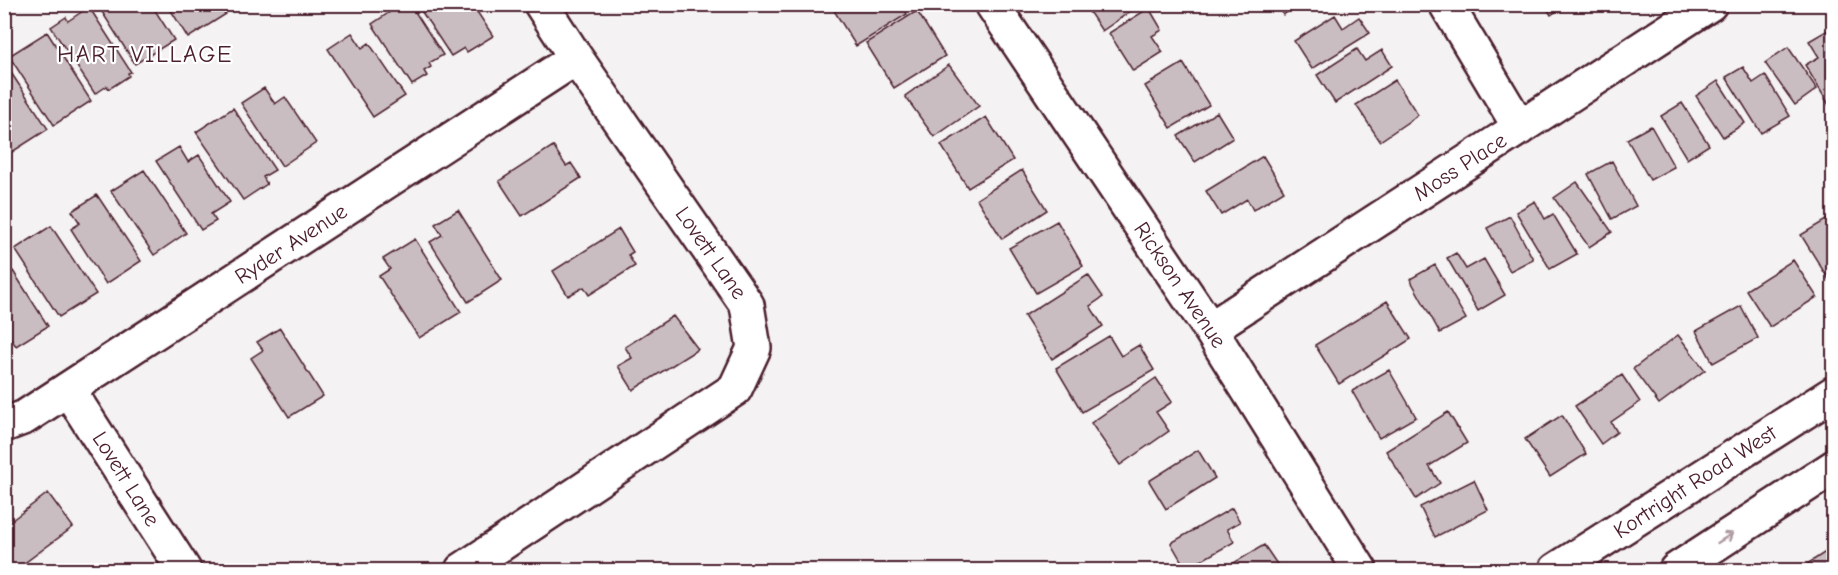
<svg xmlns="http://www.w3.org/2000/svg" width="1838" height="575" font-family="'Comic Neue',sans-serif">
<rect width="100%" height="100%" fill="#f4f2f2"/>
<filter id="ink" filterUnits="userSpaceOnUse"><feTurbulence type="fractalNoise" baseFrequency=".0167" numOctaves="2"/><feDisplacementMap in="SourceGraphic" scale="12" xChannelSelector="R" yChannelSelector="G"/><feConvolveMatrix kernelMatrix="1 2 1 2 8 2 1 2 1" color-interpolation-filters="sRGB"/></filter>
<g filter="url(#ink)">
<path fill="#cabdc1" stroke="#4a1f2b" stroke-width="1.5" d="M97 4H151L174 40 135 64Z
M167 4H219L226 14 188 38Z
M402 4H410L443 55 429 63 431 67 424 71 427 76 412 85 372 24Z
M420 4H472L493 36 467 52 464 48 451 56 418 6Z
M830 4H901L907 14 856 46Z
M1084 4H1137L1138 6 1102 31Z
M1277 4H1300L1283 15Z
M1544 4H1567L1551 15Z
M89 7 131 72 128 73 129 76 109 89 107 86 95 94 51 27 66 17 68 21Z
M1149 8 1162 30 1152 36 1163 52 1133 71 1109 33Z
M917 11 945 56 894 88 866 43Z
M1335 15 1343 28 1359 17 1370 33 1312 69 1294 41Z
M1828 30 1834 40V109L1832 110 1805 65 1819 57 1809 41Z
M47 32 91 101 54 125 9 56Z
M352 33 362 48 369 43 405 96 373 117 328 49Z
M1788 47 1817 89 1795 105 1765 63Z
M1357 49 1365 61 1382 50 1392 66 1335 103 1317 75Z
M4 62 48 129 12 152 4 141Z
M1183 63 1209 105 1171 128 1145 86Z
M949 65 979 106 934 137 905 96Z
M1743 67 1753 83 1765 75 1790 116 1761 133 1726 77Z
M1395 80 1418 115 1380 141 1356 105Z
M1718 81 1745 123 1723 137 1696 96Z
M264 88 275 104 285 97 316 143 282 166 241 103Z
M1682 103 1709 145 1687 159 1661 116Z
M233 108 275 170 263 177 267 184 243 200 196 132Z
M1217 112 1233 138 1195 162 1178 136Z
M986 117 1013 160 968 188 941 145Z
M1651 126 1674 167 1650 180 1627 139Z
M553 146 566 166 571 163 581 178 522 216 499 181Z
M179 147 188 162 199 155 230 202 211 214 216 221 201 230 156 161Z
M1263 156 1284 191 1253 210 1247 199 1221 215 1206 191Z
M1612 161 1636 206 1612 219 1588 174Z
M144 170 186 233 154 255 111 191Z
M1022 170 1047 210 1002 239 977 199Z
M1577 182 1612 232 1589 247 1554 198Z
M97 195 141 261 106 284 71 229 80 223 72 211Z
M1535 201 1545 219 1553 214 1577 254 1550 269 1516 212Z
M458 210 502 280 468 302 430 242 442 235 435 224Z
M1834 215V288L1801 235Z
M1510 216 1533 259 1510 271 1487 228Z
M1057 221 1083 266 1036 293 1009 248Z
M51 226 96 294 59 317 15 249Z
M619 229 633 252 628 255 635 266 589 295 584 287 568 296 553 271Z
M415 239 461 312 419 338 379 276 390 269 383 259Z
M1456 253 1466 269 1484 259 1505 295 1478 311 1447 258Z
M1793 260 1817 297 1770 327 1746 290Z
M1435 265 1466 319 1440 333 1410 279Z
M13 271 48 326 16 346 4 329V276Z
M1088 275 1103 297 1090 306 1103 326 1052 359 1024 316Z
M1387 301 1411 339 1339 384 1315 345Z
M1741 306 1758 338 1713 363 1696 331Z
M673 316 698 349 633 390 618 366 632 358 625 347Z
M280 328 323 396 289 417 251 358 263 350 257 342Z
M1678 335 1705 370 1659 404 1633 369Z
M1109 336 1121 356 1139 345 1154 370 1082 412 1056 368Z
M1389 370 1416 417 1379 438 1352 391Z
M1622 375 1640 402 1611 422 1617 432 1601 444 1575 406Z
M1156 378 1172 402 1156 412 1169 431 1120 465 1091 423Z
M1448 412 1467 443 1429 466 1440 483 1416 499 1386 451Z
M1562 415 1586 454 1550 477 1525 439Z
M1198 450 1215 478 1166 509 1149 481Z
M1474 480 1488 510 1435 537 1420 507Z
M48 493 73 527 15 570H4V526Z
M1232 508 1240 522 1227 529 1234 542 1186 569 1171 543Z
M1264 545 1281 570H1222Z
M1827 551 1834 561V570H1798Z"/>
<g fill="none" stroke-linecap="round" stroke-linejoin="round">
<defs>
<path id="street" d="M992 4 1210 329 1360 570
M1446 4 1520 128
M1210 329 1710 4
M68 389 184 570
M4 425 25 417 576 58
M462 570 735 389 754 348 747 305 576 58 541 4"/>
<path id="secondary" d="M1556 570 1834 393
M1676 570 1834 467"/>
</defs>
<use href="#street" stroke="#4a1f2b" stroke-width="38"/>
<use href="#secondary" stroke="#4a1f2b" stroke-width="38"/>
<use href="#street" stroke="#fff" stroke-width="33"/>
<use href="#secondary" stroke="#fff" stroke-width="33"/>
</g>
<defs><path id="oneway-shaft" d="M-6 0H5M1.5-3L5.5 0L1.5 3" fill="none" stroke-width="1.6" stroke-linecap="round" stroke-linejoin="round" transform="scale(1.5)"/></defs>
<use stroke="#ae9aa0" href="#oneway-shaft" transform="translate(1725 538) rotate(-33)"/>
</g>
<g text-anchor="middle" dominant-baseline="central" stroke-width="4.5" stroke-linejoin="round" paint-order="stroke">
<g font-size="22" fill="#4a1f2b" stroke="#fff">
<text transform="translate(1460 167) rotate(-33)">Moss Place</text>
<text transform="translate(291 244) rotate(-33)">Ryder Avenue</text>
<text transform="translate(711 253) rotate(55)">Lovett Lane</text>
<text transform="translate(1180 285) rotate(56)">Rickson Avenue</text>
<text transform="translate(126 479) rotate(58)">Lovett Lane</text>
<text transform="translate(1695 482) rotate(-33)">Kortright Road West</text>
</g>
<g font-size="24" letter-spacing="1.5" fill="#4a1f2b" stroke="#fff">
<text x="145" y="54">HART VILLAGE</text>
</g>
</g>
<rect width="1838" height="575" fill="none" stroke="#fff" stroke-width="24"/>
<rect x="12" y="12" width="1814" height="551" fill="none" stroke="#4a1f2b" stroke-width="2" filter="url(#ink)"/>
</svg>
